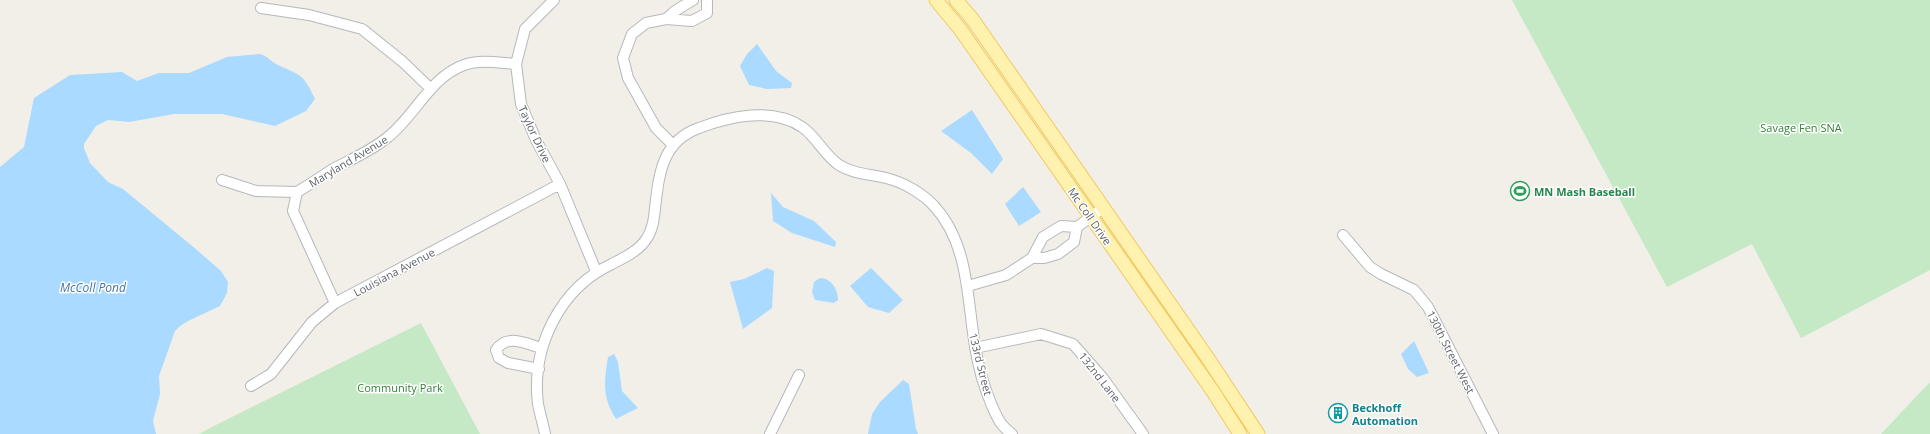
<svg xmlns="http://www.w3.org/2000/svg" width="1930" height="434" font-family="'Open Sans',sans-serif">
<rect width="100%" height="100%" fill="#f1efe8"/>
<path fill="#c5e8c5" d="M1512 0H1930V270L1801 338 1752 244 1667 287Z
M421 323 480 434H199L210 428Z
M1930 383V434H1881L1927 385Z"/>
<path fill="#aadaff" d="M757 44 776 71 792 83 791 88 767 89 749 85 740 66 747 54Z
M260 54C268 56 271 62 278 65 302 76 303 74 315 99L306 111 275 126 222 114H174L129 122 108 120 96 126 84 144V148L90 163 108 182 123 189 197 250 221 271 228 282 227 293 220 306 188 321 180 326 175 331 159 376 160 394 153 421 156 434H0V167L24 147 34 98 70 75 122 72 137 81 159 73H189L227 57Z
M972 110 1003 159 992 174 971 153 941 131Z
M1023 187 1041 212 1019 226 1005 204Z
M771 193 783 207 814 221 836 242 835 247 792 233 773 221Z
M767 268 774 271 772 308 743 329 730 282 744 279Z
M871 268 903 300 889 313 868 307 850 286Z
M820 278C831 278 838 289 838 300L834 303 815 300 812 292 814 282Z
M1414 341 1429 373 1417 377 1408 369 1401 354Z
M614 354 618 362 622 391 638 408 616 419C602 397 604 382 608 357Z
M903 380 909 384 916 429 918 434H868L872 414 880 402Z"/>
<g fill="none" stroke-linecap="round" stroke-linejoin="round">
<defs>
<path id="minor" d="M554 0 525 29 516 64 521 104 536 140 560 184 596 271
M261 8 309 15 362 29 403 62 431 89
M666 19 675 11 693 0
M673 145 656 128 628 78 623 58 632 34 646 23 666 19 692 21 707 13V0
M222 180 256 191 297 192
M1077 227 1103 208
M1343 235 1370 267 1381 274 1414 290 1428 307 1493 434
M968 286 1006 275 1032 258H1044L1058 254 1074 242 1077 227 1061 226 1043 237 1032 258
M335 303 293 211 297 192C309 185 321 177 333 169 352 159 371 151 388 137 415 116 430 77 464 65 480 59 500 63 516 64
M975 348 1041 334 1073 344 1102 377 1143 434
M539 369 508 363 499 358 496 350C507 333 526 344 542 348
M251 386 271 374 312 322 335 303 560 184
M545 434C543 424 540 414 538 404 531 347 560 288 612 264 625 257 639 251 647 238 653 229 654 218 655 208 659 174 662 141 699 128 730 116 773 107 802 127 816 136 824 155 839 165 853 174 870 174 886 178 903 182 924 194 935 207 969 245 967 299 975 346 978 366 984 387 992 406 998 419 1000 425 1012 434
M770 434 799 375"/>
<path id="major" d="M936 0 960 29 1214 393 1240 434
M956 0 973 20 1207 357 1258 434"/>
</defs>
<use href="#minor" stroke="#b5b8bc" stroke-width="12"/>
<use href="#major" stroke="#f2c960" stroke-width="15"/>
<use href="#minor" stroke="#fff" stroke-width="10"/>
<use href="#major" stroke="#fff2af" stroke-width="13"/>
</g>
<defs>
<symbol id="stadium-ring" viewBox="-11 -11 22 22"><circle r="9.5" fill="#fff" stroke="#2e9e5b" stroke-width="1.5"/><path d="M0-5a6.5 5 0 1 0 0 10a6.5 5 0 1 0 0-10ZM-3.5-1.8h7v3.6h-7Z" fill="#2e9e5b"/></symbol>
<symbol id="building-ring" viewBox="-11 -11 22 22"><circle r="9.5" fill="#fff" stroke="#0f9aa8" stroke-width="1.5"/><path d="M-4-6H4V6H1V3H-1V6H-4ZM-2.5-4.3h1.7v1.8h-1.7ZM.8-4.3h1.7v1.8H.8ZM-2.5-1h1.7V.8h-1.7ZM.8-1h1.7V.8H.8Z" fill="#0f9aa8"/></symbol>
</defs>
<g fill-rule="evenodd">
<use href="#stadium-ring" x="1509" y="180" width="22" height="22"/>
<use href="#building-ring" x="1327" y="402" width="22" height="22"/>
</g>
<g text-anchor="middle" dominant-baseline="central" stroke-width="3" stroke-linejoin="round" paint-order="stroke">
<g font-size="11" fill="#348238" stroke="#fff">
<text x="1801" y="127">Savage Fen SNA</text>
<text x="400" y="387">Community Park</text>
</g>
<g font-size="11" fill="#5f6368" stroke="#fff">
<text transform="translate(535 134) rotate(65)">Taylor Drive</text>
<text transform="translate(348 161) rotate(-31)">Maryland Avenue</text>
<text transform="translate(1090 216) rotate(55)">Mc Coll Drive</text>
<text transform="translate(394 272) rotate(-28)">Louisiana Avenue</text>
<text transform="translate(1451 352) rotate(63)">130th Street West</text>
<text transform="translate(981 364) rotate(76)">133rd Street</text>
<text transform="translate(1100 377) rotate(52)">132nd Lane</text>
</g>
<g font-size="11" font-weight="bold" fill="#27864d" stroke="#fff" text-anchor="start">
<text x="1534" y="191">MN Mash Baseball</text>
</g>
<g font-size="11" font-weight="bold" fill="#0d838f" stroke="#fff" text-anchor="start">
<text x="1352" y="407">Beckhoff<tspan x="1352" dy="13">Automation</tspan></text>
</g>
<g font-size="12" font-style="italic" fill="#4174aa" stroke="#fff">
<text x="93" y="287">McColl Pond</text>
</g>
</g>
</svg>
